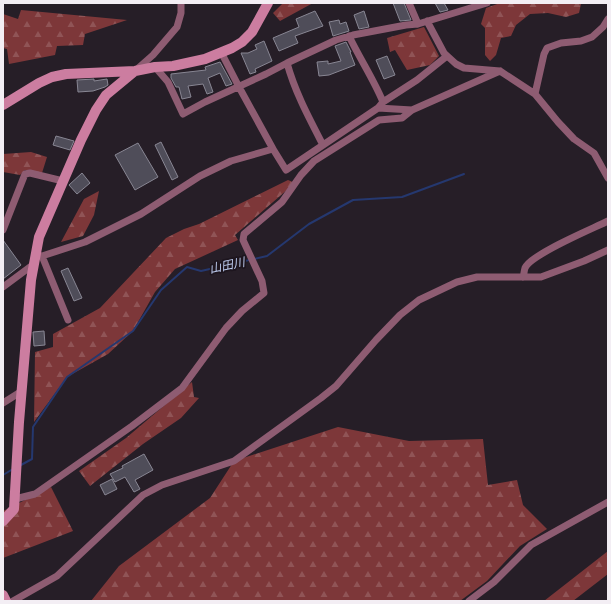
<svg xmlns="http://www.w3.org/2000/svg" width="611" height="604" font-family="'PT Sans Narrow','Noto Sans JP',sans-serif">
<defs>
<pattern id="forest-firs" width="22" height="20" patternUnits="userSpaceOnUse"><rect width="22" height="20" fill="#7d3739"/><path d="M5 1l3.5 6h-7zM16 11l3.5 6h-7z" fill="#905456"/></pattern>
</defs>
<rect width="100%" height="100%" fill="#261e27"/>
<path fill="url(#forest-firs)" d="M283 3H313L280 21 273 13Z
M500 3H582L581 4 579 13 566 17 548 13 530 14 516 25 511 36 501 38 496 55 490 61 485 55V28L481 24 486 8Z
M21 10 127 20 85 34 83 45 57 46 55 55 9 64 7 49 3 48V14L18 19Z
M424 27 439 56 430 65 407 70 395 50 390 52 387 38Z
M31 152 47 157 42 173 25 170 20 175 3 172V154Z
M288 180 295 183 235 235 238 240 175 269 155 292 133 331 108 354 67 377 34 422 35 352 53 347V334L100 308 166 238 184 229 199 224Z
M99 191 94 215 83 236 61 242 84 199Z
M192 382 194 397 199 398 181 418 143 444 90 486 79 471 126 438Z
M338 427 409 441 483 439 488 485 517 480 523 505 547 529 520 546 487 581 460 601H91L119 566 210 498 234 461Z
M51 487 73 531 3 558V511Z
M608 551V574L573 601H544Z"/>
<g fill="none" stroke-linecap="round" stroke-linejoin="round">
<path stroke="#25386f" stroke-width="2" d="M21 465 32 459 33 427 67 377 133 331 161 290 187 267 201 271 267 256 309 224 353 200 402 197 464 174
M3 475 13 469"/>
</g>
<path fill="#4f4d59" stroke="#888693" d="M393 3H404L411 20 400 21Z
M435 3H444L448 10 440 12Z
M315 11 323 26 295 36 298 43 279 51 273 38 299 27 296 19Z
M364 11 369 27 359 29 354 15Z
M339 20 340 24 346 22 349 31 333 36 329 22Z
M264 41 272 61 255 69 256 72 250 74 241 53H248L257 49 255 45Z
M346 42 351 52H350L355 65 329 75 319 76 317 62 328 61V64L341 61 335 46Z
M387 56 395 75 384 79 376 60Z
M220 62 232 84 226 86 220 73 208 78 213 92 207 94 203 84 188 86 191 97 182 99 179 87H176L171 78V74L206 70 205 67Z
M94 79V81L107 79 108 85 105 87 93 91 78 92 77 80Z
M56 136 74 141 70 150 53 145Z
M161 142 178 177 172 180 155 145Z
M138 143 158 177 135 190 115 155Z
M82 173 90 183 77 194 69 185Z
M3 240 21 265 3 279Z
M68 268 82 298 74 301 61 271Z
M44 331 45 345 34 346 33 332Z
M144 454 153 470 135 480 140 489 134 492 125 477 115 482 110 474 123 468 122 466Z
M112 479 117 489 105 495 100 485Z"/>
<g fill="none" stroke-linecap="round" stroke-linejoin="round">
<path stroke="#8e5c72" stroke-width="7" d="M409 3 418 24
M427 21 444 53 456 64 464 68 500 71 535 94 558 122 574 139 594 153 608 178
M349 36C360 59 374 80 383 102L378 108
M221 52 239 87 273 149
M287 63C295 92 309 118 323 145
M155 67 168 82 183 114 205 102 266 74 287 63 336 40 353 35 406 25 418 24 487 3
M136 70 153 55 177 27 181 13V3
M535 94 544 54 547 48 561 43 581 41 592 37 603 27 608 19
M383 102 417 80 447 56
M3 230 25 174 30 173 63 181
M35 255 42 256 85 242 141 214 200 176 231 161 273 149 286 170 378 108 412 110
M42 256 68 320
M523 277C524 275 524 271 525 268 531 254 592 229 608 221
M3 287 34 264
M3 403 22 391
M15 499 35 494 132 426 182 388 226 328 242 311 264 293 262 281 243 240 244 234 282 202 301 175 314 161 379 120 402 118 412 110 500 71
M13 601 57 576 143 495 162 485 234 461 321 398 336 386 376 340 400 315 419 300 457 282 477 277H541L584 261 608 250
M469 601 494 582 531 545 608 502"/>
<path stroke="#cc7da0" stroke-width="10" d="M3 105 39 83 52 77 66 74 135 71 155 67 173 66 205 59 232 48 242 42 252 32 268 3
M3 521 14 509 19 422 31 280 39 237 81 140 96 110 106 95 135 71
M3 595 6 601"/>
</g>
<g text-anchor="middle" dominant-baseline="central" stroke-width="3.5" stroke-linejoin="round" paint-order="stroke">
<g font-size="12" font-style="italic" fill="#beccef" stroke="#1d151e">
<text transform="translate(227 265) rotate(-12)">山田川</text>
</g>
</g>
<rect width="611" height="604" fill="none" stroke="#f3eef4" stroke-width="8"/>
</svg>
